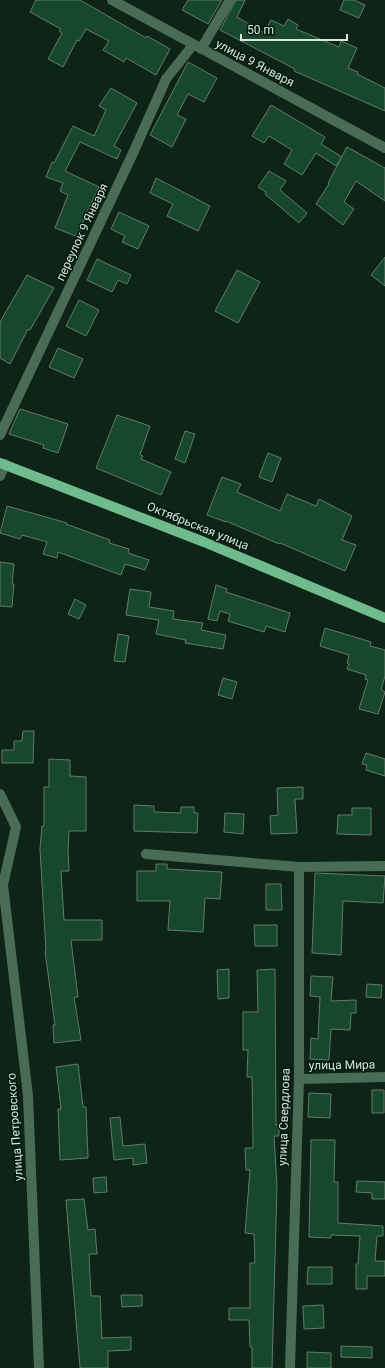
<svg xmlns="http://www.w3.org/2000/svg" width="385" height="1368" font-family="Roboto,sans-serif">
<rect width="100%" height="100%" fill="#0e2417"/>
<path fill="#17482d" stroke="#627a6a" d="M36 0H80L146 38 147 36 170 49 156 75 126 58 124 62 103 50 109 41 86 29 79 41 77 40 63 67 48 59 62 33 59 31 61 29 30 12Z
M188 0H222L208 24 182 10Z
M236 0H245L237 17 264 33 271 20 284 26 288 19 298 25 296 29 339 47 341 41 357 48 348 68 358 72 357 74 385 88V111L294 71 295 69 220 30Z
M344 0H354L365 5 359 18 340 10Z
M188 62 217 78 204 102 188 94 177 115 186 119 172 147 150 135Z
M111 88 137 103 114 146 121 150 117 159 80 142 65 171 99 187 85 216 78 237 55 228 68 195 60 191 63 183 46 177 52 162 54 163 73 126 94 136 106 110 99 106Z
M271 105 325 137 321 144 342 157 336 166 316 153 302 175 284 164 292 150 269 136 264 143 252 136Z
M347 147 385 168V201L356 181 344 202 354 209 343 225 316 204 329 184 328 183Z
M269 171 286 181 280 190 307 213 299 223 265 194 266 192 258 187Z
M156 178 210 206 198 231 167 216 173 204 150 193Z
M119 212 149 226 138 249 122 242 125 236 111 229Z
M385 257V286L371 275Z
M97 259 131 275 127 284 118 280 112 292 87 280Z
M237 270 260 282 238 323 215 311Z
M27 275 54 288 30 330 28 329 10 364 0 358V322Z
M79 300 99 310 86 336 66 326Z
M58 348 83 359 74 378 49 367Z
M20 409 68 424 58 453 43 448 44 445 9 434Z
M117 415 150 426 140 455 143 456 141 459 171 472 161 495 96 468Z
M185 431 195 434 185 463 175 459Z
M268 453 281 458 272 482 259 477Z
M222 477 241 484 237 492 280 511 287 494 316 506 319 499 352 516 342 540 356 545 345 571 280 543 279 544 226 521V522L207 515Z
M7 506 67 523 66 524 110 540 109 543 129 549 128 553 149 560 145 570 125 564 121 575 58 552 57 558 43 554 47 542 22 535 20 539 0 533Z
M0 562 14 564 12 584H14L12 607 0 606Z
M216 585 227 589 226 592 290 613 285 632 266 626 264 632 228 621 230 614 220 611 217 621 208 619Z
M130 589 151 592 149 607 174 611 173 619 203 623 201 630 226 635 223 649 185 643 186 640 156 634 159 620 126 615Z
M75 599 86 605 79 619 68 614Z
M325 628 371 642 370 646 385 650V676L381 690 385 692 378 714 359 709 368 680 365 679 366 675 347 669 349 664 347 663 349 655 320 646Z
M118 634 129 636 125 662 114 661Z
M223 678 237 682 232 699 218 695Z
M23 731H34L33 763H2V750H14V741H22Z
M366 753 385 759V776L366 770 367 765 362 764Z
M49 759 70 760V776L86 777V831H69L68 850 69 871H61L64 920H102V940H71L78 997H74L81 1040 54 1043 53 1025H55L45 951H46L40 849 42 826H44V787H49Z
M303 787V799H295L297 833 271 834 270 816 278 815 277 788Z
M134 805 154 806V812L181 813V807H194V813H198L197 833 134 831Z
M352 808H371V835L337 834 338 815H352Z
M225 813 244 814 243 834 224 832Z
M156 864H167V869L222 872 220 899 205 898 203 932 168 930 170 901H137V871H156Z
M315 873 385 876 383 903 343 901 341 955 312 953Z
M266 884H281L282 910H266Z
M254 925H277V946H255Z
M229 969V998L218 999 217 970Z
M275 969 276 1125H279V1136H274L277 1186 272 1368H252V1347H250L249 1320H229V1308H250V1263H255L254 1234 245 1233 250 1170H246L245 1148H253V1139L252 1077H247L248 1050H243V1012H258L257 970Z
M311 976 333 977 331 1001 356 1000V1013H351L350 1030 331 1029 329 1060 310 1059 311 1038 318 1039 320 997 310 996Z
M367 984 382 985 381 998 366 997Z
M78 1064 83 1107H86L88 1158 60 1160 58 1109H61L56 1067Z
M372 1090H384V1113H372Z
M309 1093 331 1094 330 1118 308 1117Z
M120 1117 123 1146 145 1144 147 1163 133 1165V1158L114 1160 110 1118Z
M311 1140H335L334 1182H338V1223L383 1226V1236H377L375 1261H385V1276H367V1289H356V1264H358L360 1236 331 1235V1238L309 1237Z
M106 1177 107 1192 94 1193 93 1178Z
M357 1181 385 1182V1199H372V1193L356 1192Z
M84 1199 88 1230 95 1229 97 1254H89L91 1296H100L102 1338 131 1337V1350L108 1351V1368H80L66 1200Z
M308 1267H332V1284H307Z
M121 1295H142V1306L122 1307Z
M323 1305 324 1328 304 1329 303 1306Z
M341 1346 372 1347V1358L341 1357Z
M307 1352 331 1353V1368H307Z"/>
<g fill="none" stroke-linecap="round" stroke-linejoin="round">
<path stroke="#4a6c56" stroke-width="10" d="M112 0 385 148
M201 49 230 0
M0 435 134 151 166 79 193 45
M0 476 5 464
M0 794 16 827 3 885 28 1096 39 1368
M146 854 299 867 385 866
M299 1079 385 1077
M290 1368 299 1079V867"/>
<path stroke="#70bb8e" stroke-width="10" d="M0 463 204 542 385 618"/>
</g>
<g text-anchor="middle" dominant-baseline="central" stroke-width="3" stroke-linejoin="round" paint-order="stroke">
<g font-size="12" fill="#d9e7de" stroke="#051a0e">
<text transform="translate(255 63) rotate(28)">улица 9 Января</text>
<text transform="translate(82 232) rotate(-65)">переулок 9 Января</text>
<text transform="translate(198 526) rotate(22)">Октябрьская улица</text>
<text transform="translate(342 1065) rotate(-1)">улица Мира</text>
<text transform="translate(284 1117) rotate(-88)">улица Свердлова</text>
<text transform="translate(15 1127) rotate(-94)">улица Петровского</text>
</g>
</g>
<path d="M241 34v6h106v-6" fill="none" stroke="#d9e7de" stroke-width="2"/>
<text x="247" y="34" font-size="12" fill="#d9e7de" stroke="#051a0e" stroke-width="3" paint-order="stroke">50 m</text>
</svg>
